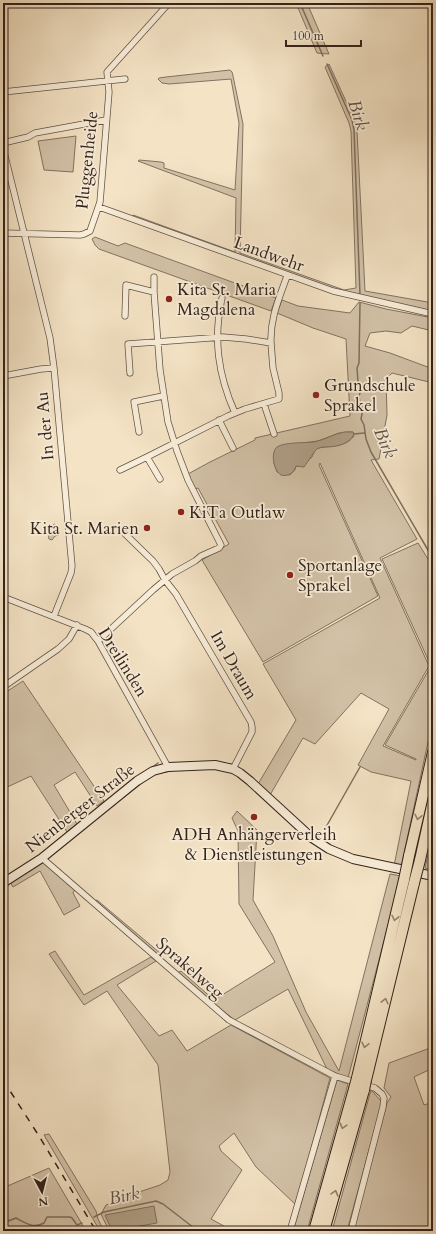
<svg xmlns="http://www.w3.org/2000/svg" width="436" height="1234" font-family="Cardo,serif">
<rect width="100%" height="100%" fill="#f4e3c5"/>
<filter id="stains"><feTurbulence type="fractalNoise" baseFrequency=".005" numOctaves="4"/><feColorMatrix values="0 0 0 0 .2 0 0 0 0 .09 0 0 0 0 .02 0 0 0 .5 -.17"/></filter>
<radialGradient id="worn" r=".72"><stop offset=".6" stop-color="#630" stop-opacity="0"/><stop offset="1" stop-color="#630" stop-opacity=".3"/></radialGradient>
<path fill="#d3c2a8" stroke="#837261" fill-rule="evenodd" d="M296 3H307L329 54 317 53Z
M329 64 355 121 357 131 365 291 433 303V311L337 291 267 264 133 217V215L235 252 236 198 138 161 139 160 161 162 164 163V168L235 190 239 123 231 79 169 84 162 83 158 79 159 78 166 77 230 70 232 72 233 76 243 124 240 253 344 290 356 288 351 131 349 123 325 67Z
M76 136 73 172 44 170 38 141Z
M95 237 118 246 125 243 276 298 271 311 99 249 95 245 92 239Z
M282 300 298 306 350 313 359 302 386 309 433 318V331L412 326 401 333 386 331 370 333 365 346 390 353 433 369V383L392 373 386 379 387 415 379 459 371 460 417 539 380 558 429 666 383 746 416 760V759L385 745 431 666 382 559 418 543 433 567V719L401 867 394 866 411 781 371 772 358 765 389 709 361 693 315 744 303 738 270 795 258 784 296 720 263 664 380 598 320 463 319 465 378 596 263 662 202 560 229 544 198 488 195 489 188 474 210 462 255 440V438L350 416 346 339 313 328 277 313ZM348 432H353L354 436C345 448 332 445 319 448 314 449 314 453 312 457 309 460 303 464 299 466H296L295 470 290 475 277 472 274 463V454L275 451 280 446 318 441 339 433Z
M54 524 57 526V531L61 532 59 535 55 536 52 540 49 539C47 531 48 529 54 524Z
M23 681 104 801 97 806 75 772 54 785 77 824 67 832 31 776 3 789V694Z
M237 811 257 830 253 900 273 936 306 1012 339 1071 390 874 401 876 348 1078 327 1069 288 989 235 1020 212 1003 177 973 181 971 214 1000 275 962 239 904 238 831 232 818Z
M433 832V870L425 868Z
M42 862 75 889 73 893 80 906 64 915 40 871 13 887 10 882Z
M97 900 160 953 157 955 95 901Z
M55 951 84 995 151 957 156 961 117 985 159 1036 172 1030 187 1051 231 1025 330 1078 296 1205 256 1167 234 1133 219 1146 221 1151 242 1170 211 1219 233 1231H109L101 1214 106 1205 139 1192 160 1185 168 1180 170 1172 158 1065 107 991 84 1005 49 954Z
M433 1047V1068L414 1077 424 1105 430 1103 433 1114V1231H353L387 1103 391 1097 384 1088 389 1063Z
M337 1080 348 1084 307 1231H293Z
M371 1090 382 1102 347 1231H332Z
M49 1134 96 1211 98 1219 104 1231H100L44 1135Z
M49 1168 86 1231H3V1188Z"/>
<path fill="#b2a28b" stroke="#7f6f5e" d="M344 432H353L354 434C349 444 337 447 326 447 323 447 320 447 317 449 315 450 307 463 304 467L296 466C294 473 288 477 281 475 274 471 270 453 277 447 284 442 305 443 314 442 324 440 334 434 344 432Z
M154 1206 157 1223 112 1231 105 1215Z"/>
<g fill="none" stroke-linecap="round" stroke-linejoin="round">
<path stroke="#7f6f5e" stroke-width="1.5" d="M300 3 323 56
M327 64 352 120 354 130 360 295
M360 303 359 363 357 368 358 382 361 390 359 396 360 404 363 409 361 419 364 425 366 439 371 452 432 557
M354 434 364 433
M151 768 158 763
M160 773 170 771
M117 802 147 779
M326 827 360 767
M94 1217 104 1212 156 1201 163 1204 198 1231
M3 1223 16 1218C25 1223 34 1229 44 1223L47 1217H70L72 1218 77 1225 82 1223"/>
<defs>
<path id="street" d="M3 92 125 79
M3 143 28 137 35 133 106 120
M3 148 50 338 54 368 72 566 71 573 54 616
M99 207 333 291 433 314
M3 233 80 235 84 234 90 231 100 202 109 92 107 72 169 3
M222 298C213 339 218 375 235 413
M125 316 126 285 154 292
M130 373 128 344 223 337 246 339 271 343C270 318 279 299 287 276
M3 376 41 369 54 368
M264 404 274 434
M219 420 233 448
M139 432 134 402 163 396
M147 457 160 479
M120 470 147 457 228 416 245 409 279 399V393L273 368 271 343
M122 531 153 561 159 569 165 580 176 594 251 722 252 727V732L233 769
M3 597 85 629 91 632 98 641 168 767
M98 641 153 590 172 574 195 561 201 556 219 548 221 545 188 480 177 451 168 422 160 370 154 292V277
M3 687 58 649 69 639 77 625
M42 858 229 1020 335 1076 375 1088 382 1094 384 1098 383 1107 351 1231
M290 1231 335 1076"/>
<path id="secondary" d="M3 883 42 858 137 781 153 771 168 767 215 765 233 769 240 773 250 781 312 838 329 849 353 859 433 876"/>
<path id="highway" d="M409 856 433 752
M420 860 433 801
M357 1078 404 880
M366 1080 414 883
M314 1231 354 1089
M324 1231 364 1090"/>
</defs>
<use href="#street" stroke="#635345" stroke-width="7"/>
<use href="#secondary" stroke="#33231a" stroke-width="10"/>
<use href="#highway" stroke="#33231a" stroke-width="12"/>
<use href="#street" stroke="#f8edd9" stroke-width="5.5"/>
<use href="#secondary" stroke="#f8edd9" stroke-width="8"/>
<use href="#highway" stroke="#f4e3c5" stroke-width="10"/>
<path stroke="#33231a" stroke-width="1.5" stroke-dasharray="7 7" stroke-linecap="butt" d="M3 1080 39 1136 96 1231"/>
<defs>
<path id="highway-bridge" d="M404 880 409 856
M414 883 420 860
M354 1089 357 1078
M364 1090 366 1080"/>
</defs>
<use href="#highway-bridge" stroke="#33231a" stroke-width="12" stroke-linecap="butt"/>
<use href="#highway-bridge" stroke="#f4e3c5" stroke-width="10"/>
</g>
<defs><path id="oneway-chevron" d="M-2-3.5L2.5 0L-2 3.5" fill="none" stroke-width="1.6" stroke-linecap="round" stroke-linejoin="round"/></defs>
<g stroke="#948370">
<use href="#oneway-chevron" transform="translate(418 817) rotate(103)"/>
<use href="#oneway-chevron" transform="translate(395 918) rotate(103)"/>
<use href="#oneway-chevron" transform="translate(385 1001) rotate(-76)"/>
<use href="#oneway-chevron" transform="translate(365 1045) rotate(103)"/>
<use href="#oneway-chevron" transform="translate(343 1126) rotate(106)"/>
<use href="#oneway-chevron" transform="translate(335 1193) rotate(-74)"/>
</g>
<g fill="#8f2418" stroke="#f8edd9" stroke-width="1.5">
<circle cx="169" cy="299" r="4"/>
<circle cx="316" cy="395" r="4"/>
<circle cx="181" cy="512" r="4"/>
<circle cx="147" cy="528" r="4"/>
<circle cx="290" cy="575" r="4"/>
<circle cx="254" cy="817" r="4"/>
</g>
<g text-anchor="middle" dominant-baseline="central" stroke-width="3.5" stroke-linejoin="round" paint-order="stroke">
<g font-size="17" fill="#33231a" stroke="#f8edd9">
<text transform="translate(87 160) rotate(-84)">Pluggenheide</text>
<text transform="translate(269 254) rotate(20)">Landwehr</text>
<text transform="translate(45 426) rotate(-95)">In der Au</text>
<text transform="translate(123 662) rotate(58)">Dreilinden</text>
<text transform="translate(234 665) rotate(60)">Im Draum</text>
<text transform="translate(80 808) rotate(-38)">Nienberger Straße</text>
<text transform="translate(190 968) rotate(41)">Sprakelweg</text>
</g>
<g font-size="17" fill="#33231a" stroke="#f8edd9" text-anchor="start">
<text x="177" y="289">Kita St. Maria<tspan x="177" dy="20">Magdalena</tspan></text>
<text x="324" y="385">Grundschule<tspan x="324" dy="20">Sprakel</tspan></text>
<text x="189" y="512">KiTa Outlaw</text>
<text x="139" y="528" text-anchor="end">Kita St. Marien</text>
<text x="298" y="565">Sportanlage<tspan x="298" dy="20">Sprakel</tspan></text>
<text x="254" y="834" text-anchor="middle">ADH Anhängerverleih<tspan x="254" dy="20">&amp; Dienstleistungen</tspan></text>
</g>
<g font-size="18" font-style="italic" fill="#5f4f42" stroke="#f8edd9">
<text transform="translate(358 115) rotate(72)">Birk</text>
<text transform="translate(385 443) rotate(67)">Birk</text>
<text transform="translate(124 1196) rotate(-12)">Birk</text>
</g>
</g>
<rect width="436" height="1234" fill="none" stroke="#f4e3c5" stroke-width="16"/>
<rect x="4" y="4" width="428" height="1226" fill="none" stroke="#33231a" stroke-width="2"/>
<rect x="8" y="8" width="420" height="1218" fill="none" stroke="#33231a"/>
<g transform="translate(42 1192) rotate(173)" stroke="#f8edd9" stroke-width="3" paint-order="stroke">
<path d="M0-3L7 15L0 10L-7 15Z" fill="#33231a"/>
<text y="-6" font-size="11" font-weight="bold" text-anchor="middle" fill="#33231a">N</text>
</g>
<path d="M286 40v6h75v-6" fill="none" stroke="#33231a" stroke-width="2"/>
<text x="292" y="40" font-size="12" fill="#33231a" stroke="#f8edd9" stroke-width="3" paint-order="stroke">100 m</text>
<rect width="100%" height="100%" filter="url(#stains)"/>
<rect width="100%" height="100%" fill="url(#worn)"/>
</svg>
